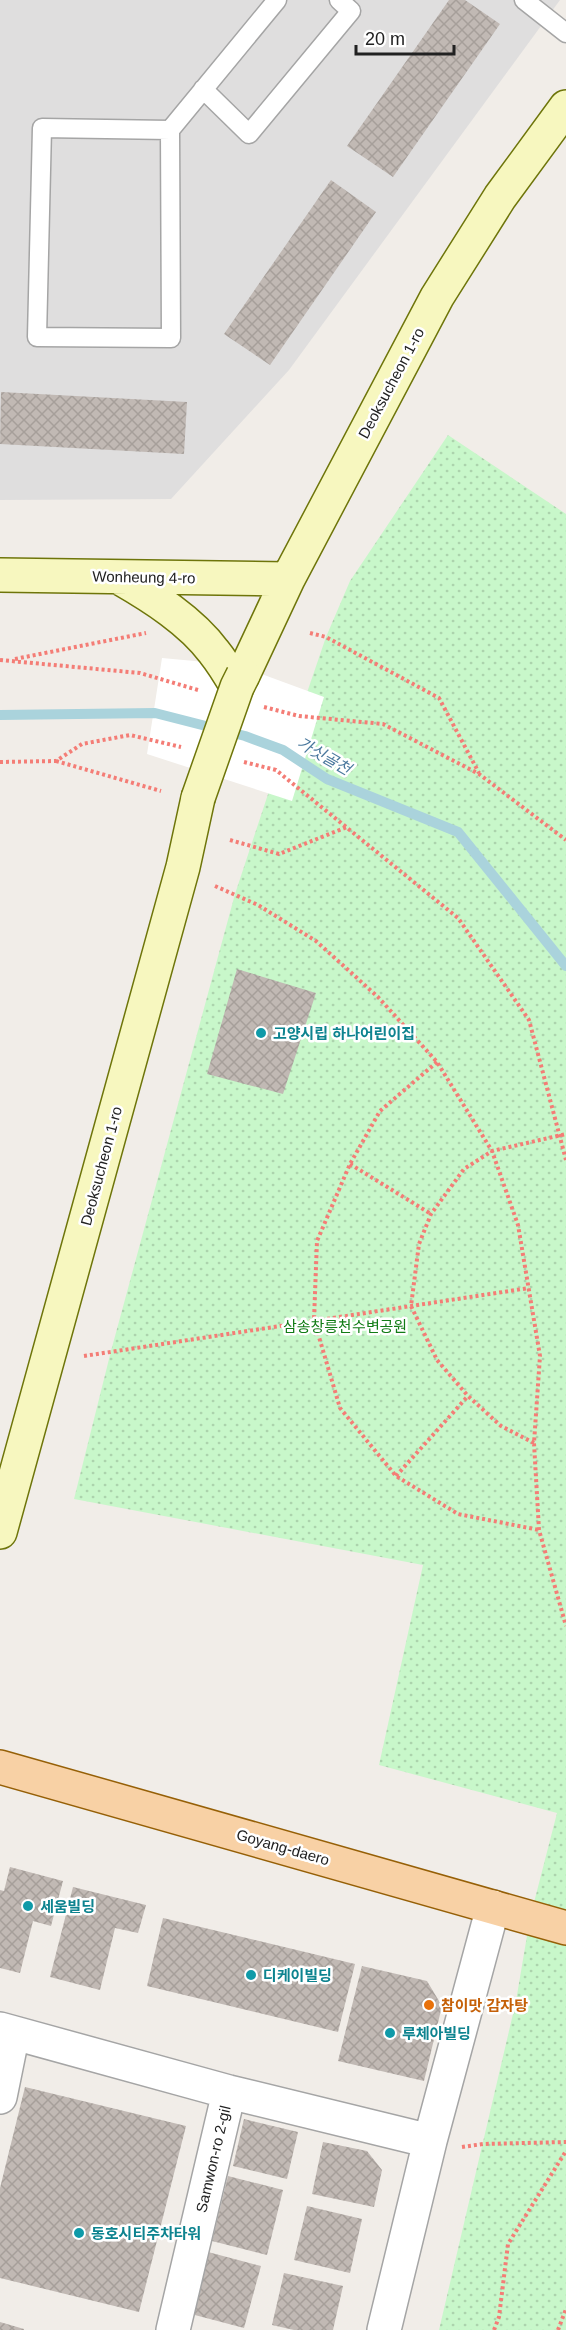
<svg xmlns="http://www.w3.org/2000/svg" width="566" height="2330" font-family="Helvetica,'Noto Sans KR',sans-serif">
<defs>
<pattern id="park-dots" width="8" height="8" patternUnits="userSpaceOnUse" patternTransform="scale(1.5)"><rect width="8" height="8" fill="#c8f7ca"/><path d="M2 2h.1M6 6h.1" fill="none" stroke="#acd3ad" stroke-width="1.8" stroke-linecap="round"/></pattern>
<pattern id="building-cross-hatch" width="8" height="8" patternUnits="userSpaceOnUse" patternTransform="scale(1.5)"><rect width="8" height="8" fill="#c1b9b4"/><path d="M0 0l8 8M0 8l8-8" fill="none" stroke="#a69f9a"/></pattern>
</defs>
<rect width="100%" height="100%" fill="#f1ede8"/>
<path fill="#dfdede" d="M0 0H560L289 370 171 499 0 500Z"/>
<path fill="url(#park-dots)" d="M448 435 566 514V2330H439L516 2001 530 1918 557 1813 379 1765 423 1565 74 1499 111 1351 235 894 276 770 299 716 326 637 350 581Z"/>
<path fill="#fff" d="M162 658 237 665 324 697 292 801 147 754Z"/>
<g fill="none" stroke-linecap="round" stroke-linejoin="round">
<path stroke="#aad3dc" stroke-width="10" d="M0 715 155 713 245 736 283 750 327 779 458 832 566 966"/>
</g>
<path fill="url(#building-cross-hatch)" d="M449 0H465L500 24 393 177 347 146Z
M331 180 376 212 270 365 224 334Z
M1 392 187 402 184 454 0 444Z
M237 969 316 993 283 1094 207 1074Z
M10 1867 63 1881 51 1926 33 1921 20 1973 0 1968V1890L4 1891Z
M73 1887 146 1905 138 1933 115 1928 100 1990 50 1977Z
M163 1918 355 1964 338 2032 147 1986Z
M362 1966 427 1981 442 2006 424 2081 338 2061Z
M25 2087 186 2126 139 2312 0 2278V2188Z
M244 2119 298 2132 287 2179 233 2166Z
M323 2142 367 2151 382 2170 374 2207 312 2194Z
M228 2176 283 2190 267 2255 212 2241Z
M307 2206 362 2219 350 2273 294 2260Z
M208 2252 261 2266 244 2328 191 2314Z
M284 2273 343 2286 333 2330H294L272 2325Z
M0 2322 24 2329V2330H0Z"/>
<g fill="none" stroke-linecap="round" stroke-linejoin="round">
<defs>
<path id="lane" d="M524 0 566 33
M203 89 249 134 351 11 339 0
M170 130 42 128 37 337 171 338 170 130 277 0"/>
<path id="street" d="M0 2029 229 2092 430 2141
M0 2097 13 2033
M173 2330 229 2092
M384 2330 430 2141 493 1907"/>
<path id="secondary" d="M0 575 288 579
M120 578C153 597 191 621 214 652 223 663 230 675 237 687
M243 675 288 579 437 297 500 197 566 107
M0 1532 183 867 198 798"/>
<path id="primary" d="M0 1767 566 1928"/>
</defs>
<use href="#lane" stroke="#a5a5a5" stroke-width="21"/>
<use href="#street" stroke="#a5a5a5" stroke-width="36"/>
<use href="#secondary" stroke="#6e750a" stroke-width="36"/>
<use href="#primary" stroke="#966007" stroke-width="36"/>
<path stroke="#f47d76" stroke-width="4" stroke-dasharray="3 3" stroke-linecap="butt" d="M310 633 326 637 439 698 479 773
M15 659 146 633
M0 660 140 673 198 690
M264 707 299 716 383 724 479 774 566 840
M56 761 161 791
M0 762 56 761 82 744 130 735 181 747
M244 762 276 770 458 918 529 1020 566 1160
M230 840 279 854 347 827
M215 886 258 905 316 941 378 997 437 1062 492 1151 518 1225 540 1356 534 1443 539 1530 566 1626
M437 1062 380 1111 350 1164 317 1241 314 1320 340 1408 396 1476 458 1514 539 1530
M350 1164 431 1214
M84 1356 529 1288
M534 1443 501 1426 468 1396 437 1360 411 1306 419 1244 431 1214 464 1169 492 1151 566 1134
M396 1476 468 1396
M462 2147 483 2144 566 2142
M494 2330 499 2317 508 2244 566 2151
M558 2330 566 2309"/>
<use href="#lane" stroke="#fff" stroke-width="18"/>
<use href="#street" stroke="#fff" stroke-width="33"/>
<use href="#secondary" stroke="#f7f7bf" stroke-width="33"/>
<use href="#primary" stroke="#f8d1a5" stroke-width="33"/>
<defs>
<path id="secondary-bridge" d="M198 798 237 687 243 675"/>
</defs>
<use href="#secondary-bridge" stroke="#6e750a" stroke-width="36" stroke-linecap="butt"/>
<use href="#secondary-bridge" stroke="#f7f7bf" stroke-width="33"/>
</g>
<g fill="#0f9aa8" stroke="#fff" stroke-width="2">
<circle cx="261" cy="1033" r="6"/>
<circle cx="28" cy="1906" r="6"/>
<circle cx="251" cy="1975" r="6"/>
<circle cx="390" cy="2033" r="6"/>
<circle cx="79" cy="2233" r="6"/>
</g>
<circle fill="#e8710a" stroke="#fff" stroke-width="2" cx="429" cy="2005" r="6"/>
<g text-anchor="middle" dominant-baseline="central" stroke-width="5" stroke-linejoin="round" paint-order="stroke">
<g font-size="15" fill="#212121" stroke="#fff">
<text transform="translate(391 383) rotate(-62)">Deoksucheon 1-ro</text>
<text transform="translate(144 577) rotate(1)">Wonheung 4-ro</text>
<text transform="translate(101 1166) rotate(-75)">Deoksucheon 1-ro</text>
<text transform="translate(283 1847) rotate(16)">Goyang-daero</text>
<text transform="translate(213 2159) rotate(-77)">Samwon-ro 2-gil</text>
</g>
<g font-size="15" font-weight="bold" fill="#0d838f" stroke="#fff" text-anchor="start">
<text x="273" y="1033">고양시립 하나어린이집</text>
<text x="40" y="1906">세움빌딩</text>
<text x="263" y="1975">디케이빌딩</text>
<text x="402" y="2033">루체아빌딩</text>
<text x="91" y="2233">동호시티주차타워</text>
</g>
<g font-size="15" fill="#117c15" stroke="#fff">
<text x="345" y="1326">삼송창릉천수변공원</text>
</g>
<g font-size="15" font-weight="bold" fill="#c56008" stroke="#fff" text-anchor="start">
<text x="441" y="2005">참이맛 감자탕</text>
</g>
<g font-size="16" font-style="italic" fill="#4a789d" stroke="#fff">
<text transform="translate(324 756) rotate(30)">가싯골천</text>
</g>
</g>
<path d="M356 45v9h98v-9" fill="none" stroke="#212121" stroke-width="3"/>
<text x="365" y="45" font-size="18" fill="#212121" stroke="#ffffff" stroke-width="4.5" paint-order="stroke">20 m</text>
</svg>
